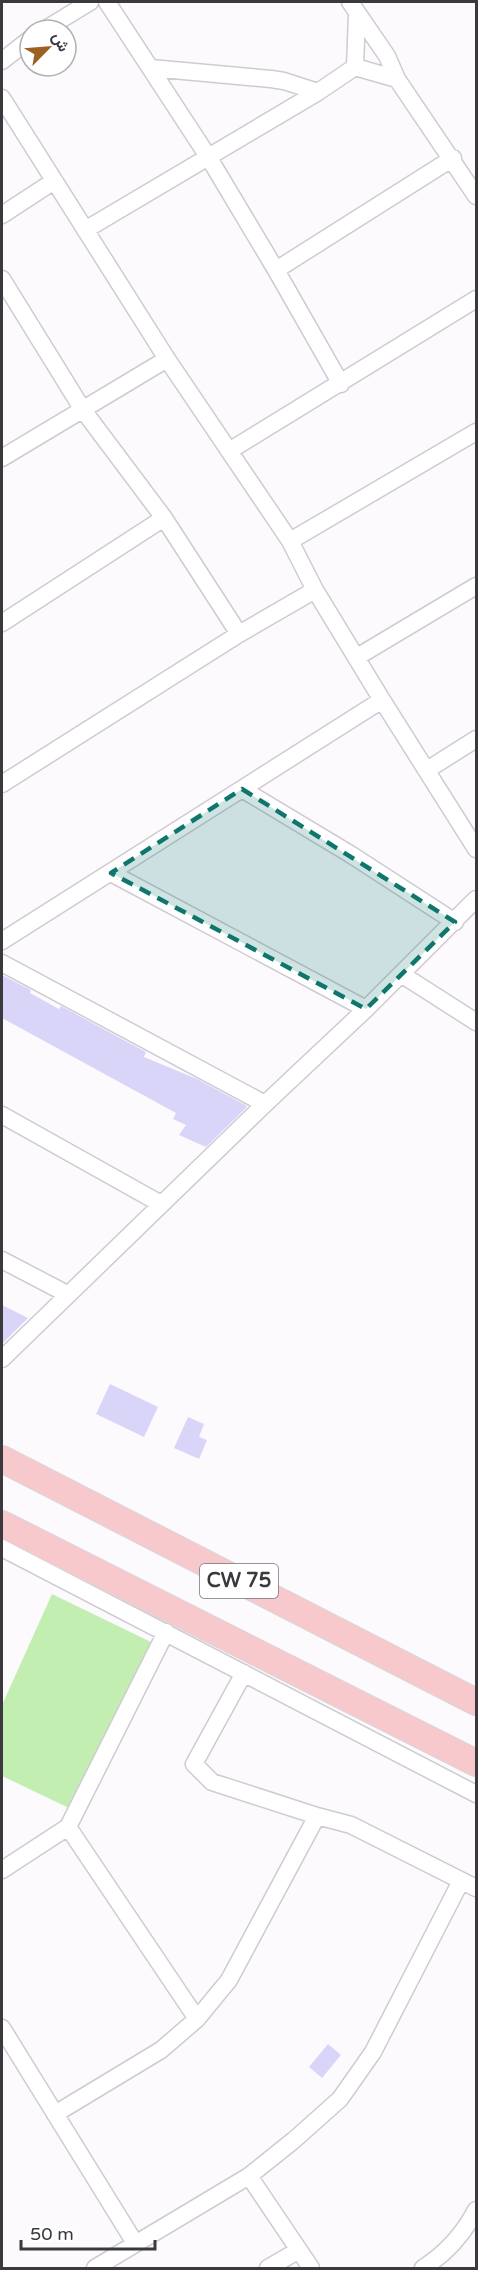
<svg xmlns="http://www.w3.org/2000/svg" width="478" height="2270" font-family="'Varela Round',Vazirmatn,sans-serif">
<rect width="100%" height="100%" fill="#fdfafe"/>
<path fill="#c3eeb2" d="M52 1594 153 1643 69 1808 2 1776V1705Z"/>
<path fill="#d9d5f9" d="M2 975 31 990 30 993 59 1009 61 1006 146 1052 144 1057 197 1079 247 1106 246 1108 206 1147 179 1135 186 1125 173 1119 176 1113 2 1018Z
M2 1305 28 1318 2 1344Z
M110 1384 158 1407 144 1437 96 1414Z
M188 1417 204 1424 199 1437 207 1440 199 1459 174 1448Z
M328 2044 341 2055 322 2078 309 2067Z"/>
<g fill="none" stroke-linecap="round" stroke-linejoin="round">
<defs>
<path id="street" d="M107 2 209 158 276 270 341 384
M350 2 387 56 397 79 476 196
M44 30 90 2
M2 61 30 39
M355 67 397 79
M151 68 271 79 284 81 318 92
M2 98 167 359 290 541 315 590 382 700 476 849
M2 215 54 181
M85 230 318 92 355 67 357 14
M276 270 453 158
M2 279 83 410 164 518 239 634
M229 451 476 299
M2 458 167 359
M290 541 476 432
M2 623 164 518
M357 657 476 586
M427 770 476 739
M2 784 239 634 315 590
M242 789 350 854 455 922
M111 873 366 1009
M2 941 382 700
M2 963 265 1104
M401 974 476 1022
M2 1115 161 1204
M2 1260 67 1294
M2 1359 265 1104 366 1009 476 899
M2 1548 476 1794
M244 1673 194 1764 212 1782 317 1816
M68 1827 197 2019
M2 1870 68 1827 166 1632
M2 2028 135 2243
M55 2114 161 2050 197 2019 229 1980 317 1816 351 1825 476 1888
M249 2176 311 2268
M95 2268 249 2176 294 2140 340 2099 373 2052 461 1881
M268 2268 299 2250
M423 2268C447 2253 463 2235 476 2210"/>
<path id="primary" d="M2 1459 476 1702
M2 1524 476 1763"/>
</defs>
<use href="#street" stroke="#d0cad3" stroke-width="19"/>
<use href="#primary" stroke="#d8d7d8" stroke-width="28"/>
<use href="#street" stroke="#fff" stroke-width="16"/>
<use href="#primary" stroke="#f7c9cd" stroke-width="26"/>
</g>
<path fill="#0f766e" fill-opacity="0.2" stroke="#0f766e" stroke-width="4.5" stroke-dasharray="12 8" stroke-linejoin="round" d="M242 789 455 922 366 1009 111 873Z"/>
<g text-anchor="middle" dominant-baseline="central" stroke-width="6" stroke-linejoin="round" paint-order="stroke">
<rect fill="#fff" stroke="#767477" stroke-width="1.5" x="200" y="1564" width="78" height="34" rx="4.5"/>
<g font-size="20" font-weight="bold" fill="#3b393d">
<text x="239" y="1581">CW 75</text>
</g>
</g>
<rect width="478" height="2270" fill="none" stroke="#3b393d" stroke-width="6"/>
<g transform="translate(48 48) rotate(65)"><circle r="28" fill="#ffffff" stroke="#b1b0b1" stroke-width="1.5"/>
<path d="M0-4.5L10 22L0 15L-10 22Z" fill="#9c6121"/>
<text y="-9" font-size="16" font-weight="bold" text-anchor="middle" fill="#3b393d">ش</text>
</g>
<path d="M21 2240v9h134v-9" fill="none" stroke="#3b393d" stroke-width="3"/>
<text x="30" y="2240" font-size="18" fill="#3b393d" stroke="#ffffff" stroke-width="4.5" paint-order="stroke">50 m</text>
</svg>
